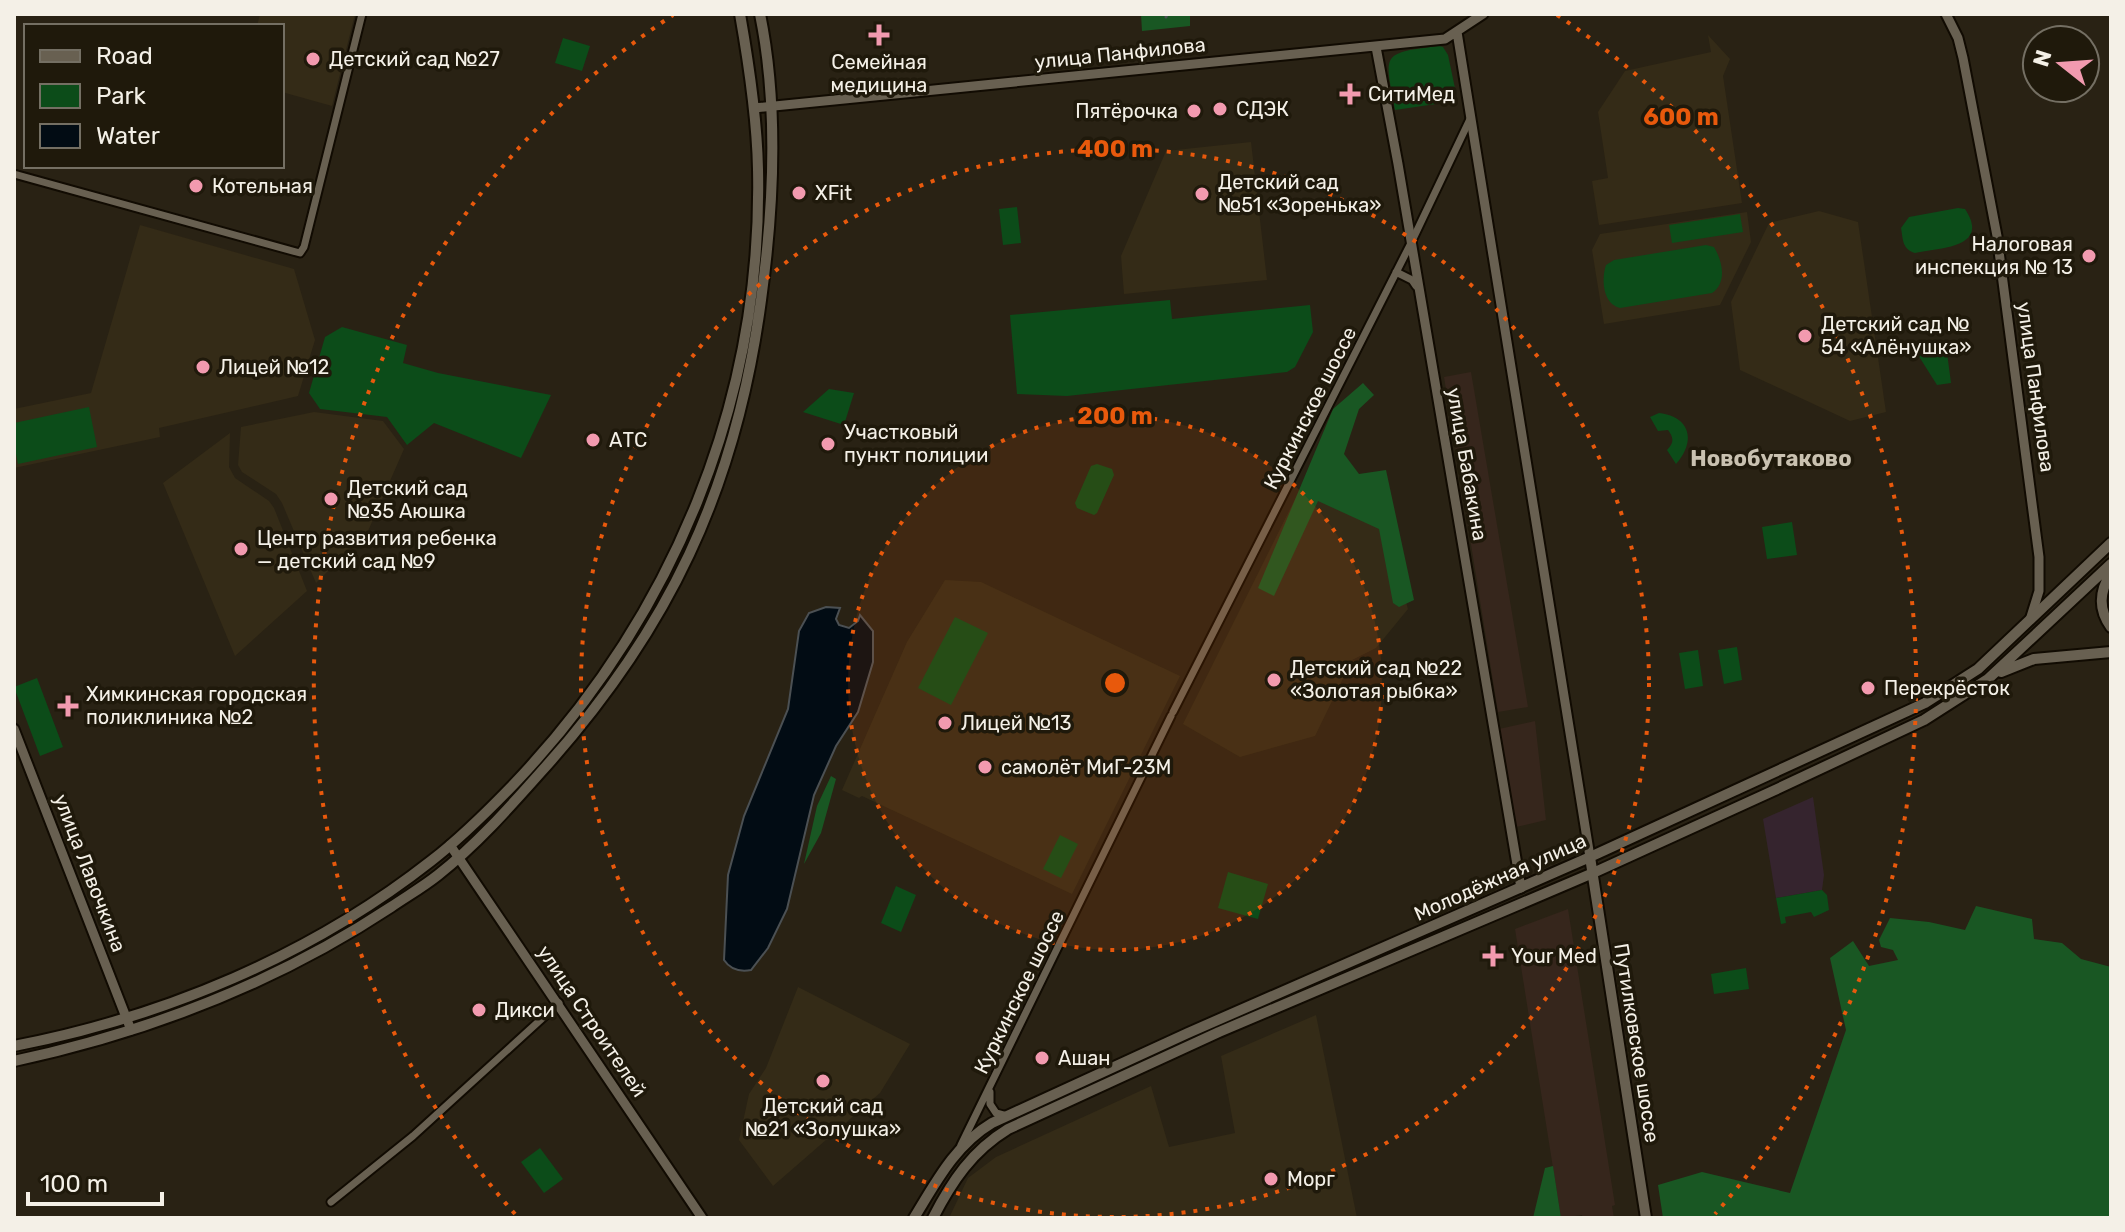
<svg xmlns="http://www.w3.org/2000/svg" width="2125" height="1232" font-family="Rubik,sans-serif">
<rect width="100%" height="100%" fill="#292214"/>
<path fill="#35242e" d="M1813 797 1824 875 1822 890 1776 898 1763 819Z"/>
<path fill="#36261c" d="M1471 372 1528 707 1498 712 1444 377Z
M1535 721 1546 820 1516 827 1513 826 1499 729Z
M1568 909 1615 1205 1612 1206 1614 1218H1583L1582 1215 1561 1218 1515 929Z"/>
<path fill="#342b17" d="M260 14H355L332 106 282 92V26H257Z
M1708 35 1730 59 1723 76 1742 203 1599 225 1592 181 1608 178 1598 112 1625 71 1711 52Z
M1251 142 1267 280 1124 294 1121 256 1166 151Z
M1819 211 1858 222 1886 412 1850 421 1740 370 1731 302 1769 223Z
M1747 212 1751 242 1720 305 1604 324 1592 250 1600 234Z
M140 225 294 269 315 340 298 396 159 428 160 437 14 468V409L91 393Z
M314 412 383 421 404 449 368 531 316 583 282 503 276 494 242 472 238 465 241 427Z
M230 433 229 467 235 478 269 501 274 508 307 591 235 656 163 483Z
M1304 481 1384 525 1408 609 1376 648 1352 660 1315 736 1240 757 1183 724Z
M945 580 981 582 1180 676 1072 894 862 796 859 798 842 790 907 642Z
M798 987 910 1044 880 1093 773 1186 739 1140 749 1094 766 1068Z
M1316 1015 1357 1218H949L968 1178 996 1157 1151 1086 1169 1147 1235 1133 1221 1056Z"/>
<path fill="#0c4c19" d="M563 38 590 46 582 71 555 63Z
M1439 46 1443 47 1448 55 1456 93 1435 96 1436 104 1395 110C1385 54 1379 53 1439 46Z
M1017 207 1021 243 1003 245 999 209Z
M1958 208 1965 209C1991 248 1940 248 1915 253 1902 249 1903 239 1901 228L1909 217Z
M1740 214 1743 232 1672 243 1669 225Z
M1706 245 1714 247C1723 262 1727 283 1712 293L1620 308C1603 304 1601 280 1606 265L1614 260Z
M1170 300 1172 319 1310 305 1313 332 1295 367 1287 372 1067 396 1017 394 1010 315Z
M342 327 407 345 403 363 438 373 551 395 521 458 434 423 407 445 387 417 320 409 309 393 325 337Z
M1946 345 1951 383 1937 385 1913 347Z
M829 389 854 393 844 425 803 412Z
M89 407 97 447 18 464 14 444V423Z
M1659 413C1691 417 1696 441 1676 464L1667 450C1674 443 1674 438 1668 430L1658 431 1650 417Z
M1097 464 1112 469 1114 475 1097 513 1094 515 1077 508 1075 503 1091 466Z
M1792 522 1797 555 1767 559 1762 527Z
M955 617 988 633 951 705 918 688Z
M1737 647 1742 680 1724 684 1718 650Z
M1698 650 1703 686 1685 689 1679 653Z
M37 678 63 747 40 756 14 687Z
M1060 835 1078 844 1061 878 1043 869Z
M1228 872 1268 884 1258 919 1218 908Z
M896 886 916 895 901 932 881 923Z
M1822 890 1827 895 1829 910 1814 917 1811 912 1785 917 1786 923 1781 924 1776 898Z
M1746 968 1749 989 1714 994 1711 974Z
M540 1148 563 1179 544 1193 521 1162Z"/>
<path fill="#195723" d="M1141 14H1190V26L1142 31Z
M1363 383 1374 395 1359 409 1344 454 1359 474 1386 470 1414 600 1399 607 1393 603 1379 529 1318 501 1274 596 1258 588 1333 409Z
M831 776 836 779 821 833 804 864 817 806Z
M1976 906 2032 919 2034 939 2062 943 2081 959 2111 967V1218H1663L1658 1185 1702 1172 1790 1193 1846 1030 1830 958 1853 941 1869 966 1898 960 1893 950 1881 947 1879 940 1890 918 1929 922 1965 930Z
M1553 1166 1561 1218H1533L1545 1168Z"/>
<path fill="#020c14" stroke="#4b5053" stroke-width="2" d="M826 607 840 608 836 619 839 625 849 628 858 621 860 615 873 631V662L858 712 836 746 814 795 787 909 768 948 751 970C740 972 730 969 724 960L728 875 744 816 788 709 799 631 809 613Z"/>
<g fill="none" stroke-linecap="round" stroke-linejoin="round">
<path stroke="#4b5053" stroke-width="3" d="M1166 17 1167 14"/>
<defs>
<path id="minor" d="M14 174 300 253 304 247 362 14
M1396 272 1412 280 1416 286
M1173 712 1411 243 1471 117
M990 1092V1104L996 1113 1007 1116
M961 1145 1171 716
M331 1202 413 1136 559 1003"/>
<path id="tertiary" d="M1946 14 1958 38 1963 58 1997 236 2039 557V591L2030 620
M1457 32 1590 857
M1376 47 1398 164 1521 888
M754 108 1445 39 1483 14
M14 729 131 1030
M450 845 702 1218"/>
<path id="secondary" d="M2111 573C2099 592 2098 609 2111 627
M2001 672 2034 659 2111 652
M1590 857 1646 1218
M14 1046C164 1017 310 956 431 861 461 838 488 811 514 784 673 617 763 401 758 169 757 117 749 65 740 14
M14 1061C149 1032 276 983 391 907 407 896 423 887 438 875 476 845 508 809 540 773 668 632 736 489 761 300 774 206 779 107 760 14
M914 1218C936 1182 955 1145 992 1123L1188 1033 1590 857 1925 703 1978 669 2111 543
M933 1218C952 1181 972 1151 1008 1129L1219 1032 1593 873 1775 790 1924 720 1988 679 2111 564"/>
</defs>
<use href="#minor" stroke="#110b02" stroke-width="11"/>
<use href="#tertiary" stroke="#110b02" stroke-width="13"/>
<use href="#secondary" stroke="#110b02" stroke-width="14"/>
<use href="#minor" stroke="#686051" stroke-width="7"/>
<use href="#tertiary" stroke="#686051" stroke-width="9"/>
<use href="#secondary" stroke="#686051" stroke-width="10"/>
</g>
<circle cx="1115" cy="683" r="267" fill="#e8590c" fill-opacity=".12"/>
<g fill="none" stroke="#e8590c" stroke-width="4" stroke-dasharray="4 8">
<circle cx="1115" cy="683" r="267"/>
<circle cx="1115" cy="683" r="534"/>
<path d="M515 1214A801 801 0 0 1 673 15M1557 15A801 801 0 0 1 1715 1214"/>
</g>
<g fill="#f29aaf" stroke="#1f190b" stroke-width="3">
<path d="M875 23h8v8h8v8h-8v8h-8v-8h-8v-8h8z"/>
<circle cx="313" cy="59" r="8"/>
<path d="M1346 82h8v8h8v8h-8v8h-8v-8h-8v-8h8z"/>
<circle cx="1220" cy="109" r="8"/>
<circle cx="1194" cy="111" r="8"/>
<circle cx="196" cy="186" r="8"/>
<circle cx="799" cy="193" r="8"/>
<circle cx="1202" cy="194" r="8"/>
<circle cx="2089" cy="256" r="8"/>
<circle cx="1805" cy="336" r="8"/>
<circle cx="203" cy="367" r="8"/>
<circle cx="593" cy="440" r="8"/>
<circle cx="828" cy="444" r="8"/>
<circle cx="331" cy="499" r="8"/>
<circle cx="241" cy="549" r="8"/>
<circle cx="1274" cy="680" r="8"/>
<circle cx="1868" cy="688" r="8"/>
<path d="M64 694h8v8h8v8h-8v8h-8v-8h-8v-8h8z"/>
<circle cx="945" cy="723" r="8"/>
<circle cx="985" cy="767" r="8"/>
<path d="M1489 944h8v8h8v8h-8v8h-8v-8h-8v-8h8z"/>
<circle cx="479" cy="1010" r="8"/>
<circle cx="1042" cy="1058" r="8"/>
<circle cx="823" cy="1081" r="8"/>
<circle cx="1271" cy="1179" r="8"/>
</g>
<g text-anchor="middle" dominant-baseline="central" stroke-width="7" stroke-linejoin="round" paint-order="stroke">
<g font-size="20" fill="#f4f0e7" stroke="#1f190b">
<text transform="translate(1120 53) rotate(-6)">улица Панфилова</text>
<text transform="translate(2036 387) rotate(82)">улица Панфилова</text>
<text transform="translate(1310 408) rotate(-63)">Куркинское шоссе</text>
<text transform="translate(1467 464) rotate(80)">улица Бабакина</text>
<text transform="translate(90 873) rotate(69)">улица Лавочкина</text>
<text transform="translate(1500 877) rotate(-24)">Молодёжная улица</text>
<text transform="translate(1019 992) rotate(-64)">Куркинское шоссе</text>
<text transform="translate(592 1021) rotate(56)">улица Строителей</text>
<text transform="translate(1637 1043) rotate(81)">Путилковское шоссе</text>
</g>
<g font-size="20" fill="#f4f0e7" stroke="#1f190b" text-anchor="start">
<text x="329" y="59">Детский сад №27</text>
<text x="879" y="62" text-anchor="middle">Семейная<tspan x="879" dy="23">медицина</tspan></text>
<text x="1368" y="94">СитиМед</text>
<text x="1236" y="109">СДЭК</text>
<text x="1178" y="111" text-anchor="end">Пятёрочка</text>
<text x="1218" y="182">Детский сад<tspan x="1218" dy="23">№51 «Зоренька»</tspan></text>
<text x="212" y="186">Котельная</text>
<text x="815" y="193">XFit</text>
<text x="2073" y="244" text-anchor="end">Налоговая<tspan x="2073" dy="23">инспекция № 13</tspan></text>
<text x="1821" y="324">Детский сад №<tspan x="1821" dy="23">54 «Алёнушка»</tspan></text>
<text x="219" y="367">Лицей №12</text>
<text x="844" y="432">Участковый<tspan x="844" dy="23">пункт полиции</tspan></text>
<text x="609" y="440">АТС</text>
<text x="347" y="488">Детский сад<tspan x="347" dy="23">№35 Аюшка</tspan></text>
<text x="257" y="538">Центр развития ребенка<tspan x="257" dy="23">— детский сад №9</tspan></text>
<text x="1290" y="668">Детский сад №22<tspan x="1290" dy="23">«Золотая рыбка»</tspan></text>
<text x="1884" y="688">Перекрёсток</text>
<text x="86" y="694">Химкинская городская<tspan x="86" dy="23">поликлиника №2</tspan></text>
<text x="961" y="723">Лицей №13</text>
<text x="1001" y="767">самолёт МиГ-23М</text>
<text x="1511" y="956">Your Med</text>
<text x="495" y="1010">Дикси</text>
<text x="1058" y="1058">Ашан</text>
<text x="823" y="1106" text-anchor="middle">Детский сад<tspan x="823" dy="23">№21 «Золушка»</tspan></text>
<text x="1287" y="1179">Морг</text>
</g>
<g font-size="22" font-weight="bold" fill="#c9c1b0" stroke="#1f190b">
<text x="1771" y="458">Новобутаково</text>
</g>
</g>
<circle cx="1115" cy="683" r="12" fill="#e8590c" stroke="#1f190b" stroke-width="4"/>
<g font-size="24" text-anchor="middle" font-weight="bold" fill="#e8590c" stroke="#1f190b" stroke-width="7" stroke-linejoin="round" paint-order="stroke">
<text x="1681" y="125">600 m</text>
<text x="1115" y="157">400 m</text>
<text x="1115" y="424">200 m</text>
</g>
<rect width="2125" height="1232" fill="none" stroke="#f4f0e7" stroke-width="32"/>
<rect x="24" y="24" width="260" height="144" fill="#1f190b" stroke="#746f63" stroke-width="2"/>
<rect x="40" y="50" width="40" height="12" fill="#686051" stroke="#746f63" stroke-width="2"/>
<text x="96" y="64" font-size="24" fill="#f4f0e7">Road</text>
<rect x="40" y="84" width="40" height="24" fill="#0c4c19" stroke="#746f63" stroke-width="2"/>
<text x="96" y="104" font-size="24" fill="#f4f0e7">Park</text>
<rect x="40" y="124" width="40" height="24" fill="#020c14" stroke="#746f63" stroke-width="2"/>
<text x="96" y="144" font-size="24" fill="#f4f0e7">Water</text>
<g transform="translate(2061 64) rotate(287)"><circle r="38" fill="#1f190b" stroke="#746f63" stroke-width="2"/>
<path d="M0-6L14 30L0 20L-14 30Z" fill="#f29aaf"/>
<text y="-12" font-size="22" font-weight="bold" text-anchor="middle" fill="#f4f0e7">N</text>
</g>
<path d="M28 1192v12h134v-12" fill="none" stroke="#f4f0e7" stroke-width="4"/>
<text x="40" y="1192" font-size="24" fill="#f4f0e7" stroke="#1f190b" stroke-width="6" paint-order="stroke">100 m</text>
</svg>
